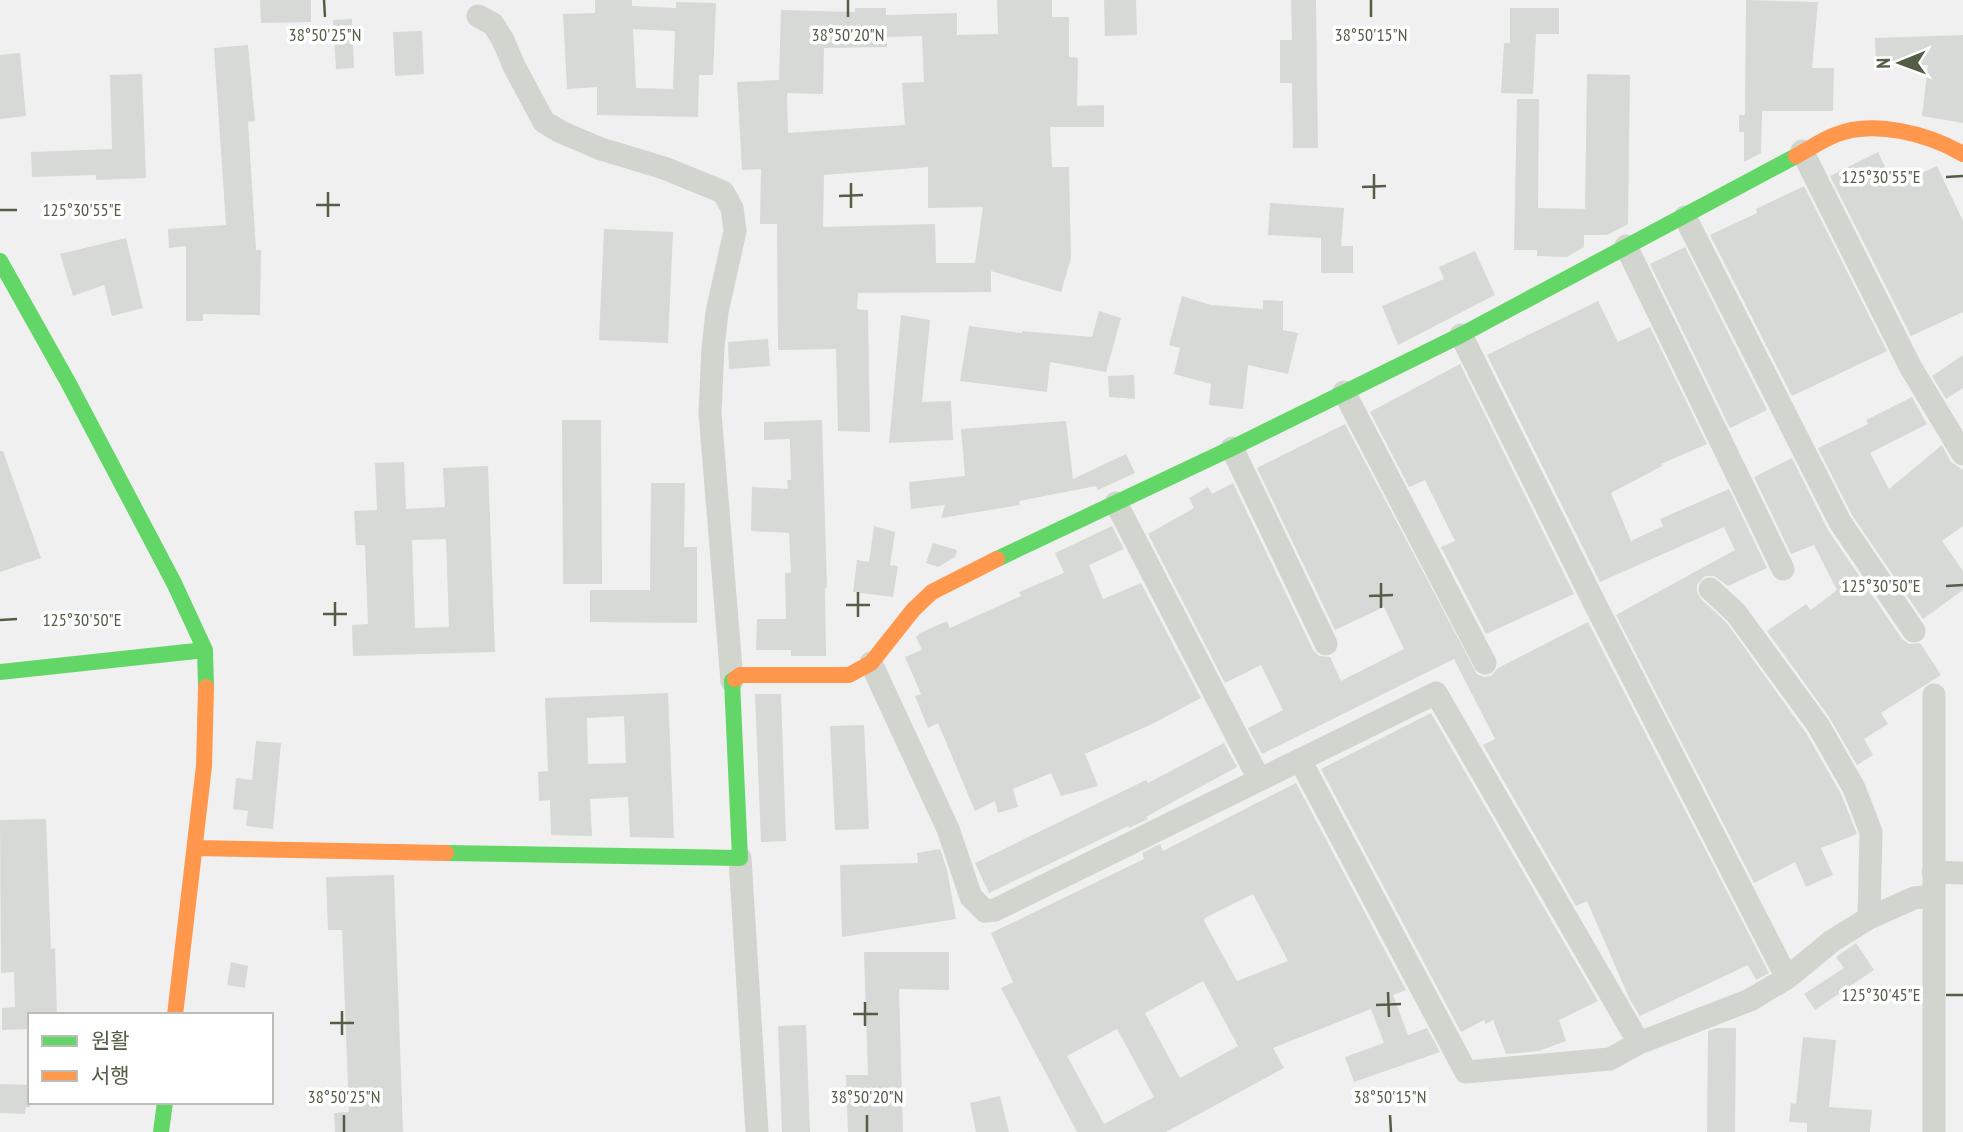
<svg xmlns="http://www.w3.org/2000/svg" width="1963" height="1132" font-family="'PT Sans Narrow','Noto Sans KR',sans-serif">
<rect width="100%" height="100%" fill="#f0f0f1"/>
<path fill="#d7d9d6" fill-rule="evenodd" d="M260 0H311V22L261 23Z
M595 0H632V6L676 8V2L716 3 713 75H699L698 117 597 115V87L567 89 563 14 595 13ZM633 29 675 31 673 89 636 88Z
M997 0H1052V17H1069V57L1078 58 1077 106 1104 105V127H1050L1052 167H1069L1071 258 1061 292 991 271V292L858 293 857 309 868 310 870 432 838 431 836 349 778 350 777 224H760L761 169 742 170 737 82 779 80 781 10 855 12V8H886V15L957 13V35L998 34ZM922 36 924 82 902 83 905 125 788 133 787 93 823 94 824 48 887 47V37ZM928 167V208L983 207 975 263H936L935 224 823 227 824 175Z
M1104 0H1136L1137 35 1105 36Z
M1291 0H1316L1318 148H1293L1292 83H1280V40H1292Z
M1746 0 1818 2 1812 68H1834L1833 111H1762L1761 153 1744 162V132H1739V115H1745Z
M1510 8H1559V34H1536L1533 94 1501 93 1504 43H1510Z
M352 19 354 68 336 69 333 20Z
M422 31 424 74 395 76 393 32Z
M1963 35V123L1922 116 1928 65 1876 66 1875 38Z
M248 45 255 121 248 122 256 250H261L260 315 203 314V321H186V246L169 248 168 229 226 225 214 48Z
M20 53 26 116 0 119V55Z
M142 74 146 178 96 180V175L32 177 31 152 112 149 110 75Z
M1587 74 1630 75 1628 224 1607 235H1584V247L1567 257 1537 256V250H1514L1517 99H1539L1538 208 1585 209Z
M1878 152 1894 186 1937 166 1963 221V312L1911 336 1830 176Z
M1804 186 1887 351 1792 396 1710 235 1757 213 1756 209Z
M1270 203 1344 208 1341 246H1353V273H1321V238L1268 235Z
M604 229 673 232 668 343 599 340Z
M126 238 143 308 112 316 104 285 73 296 60 254Z
M1685 247 1767 410 1730 428 1650 264Z
M1475 251 1495 295 1398 345 1382 306 1444 279 1439 267Z
M1182 296 1211 305 1263 309V300L1283 301V330L1298 333 1288 374 1248 365 1243 409 1209 405 1211 384 1174 374 1180 348 1169 345Z
M1598 301 1618 342 1650 327 1707 444 1661 464 1662 466 1611 493 1631 541 1663 526 1660 519 1729 489 1767 568 1728 586 1714 576H1705L1697 585V592L1701 599 1726 622 1806 733 1841 794 1857 834 1821 848 1833 875 1806 887 1795 862 1754 883 1616 615 1735 550 1724 527 1600 582 1487 355Z
M1099 311 1121 318 1106 372 1050 362 1047 392 960 381 969 326 1022 333V331L1092 337Z
M901 315 930 320 922 402 951 401 953 440 889 443Z
M768 339 770 366 729 369 728 342Z
M1963 355V388L1946 399 1932 376Z
M1460 364 1574 594 1486 634 1441 547 1455 541 1425 480 1409 487 1370 412Z
M1134 375 1135 399 1109 397 1108 376Z
M1912 397 1927 424 1870 453 1889 489 1942 445 1951 462 1963 470V526L1942 541 1963 571V590L1923 619 1852 515 1818 448 1868 424 1866 420Z
M562 420H601L602 584H563Z
M822 420 827 588H825L826 656H791V650H756L757 619H786L785 573H791L789 533 751 531 752 487 788 489 787 480H791L790 439 764 440V422Z
M1066 421 1073 479 1126 454 1135 473 1098 490 1096 486 1019 501 1020 505 941 518 945 505 911 509 909 482 965 476 961 429Z
M1345 424 1477 674 1484 677 1491 676 1498 668 1588 622 1769 973 1756 980 1748 965 1640 1016 1630 1000 1587 901 1576 906 1483 745 1495 739 1454 659 1262 754 1248 728 1283 710 1261 665 1225 683 1148 534 1194 508 1189 498 1208 487 1212 494 1233 483 1313 650 1319 656 1330 657 1341 681 1404 649 1384 607 1335 630 1257 468Z
M0 451H3L41 558 0 572Z
M1792 458 1828 530 1902 639 1909 644 1920 643 1941 675 1881 713 1888 724 1864 739 1873 755 1857 765 1829 717 1767 631 1806 604 1811 610 1837 590 1814 545 1791 554 1754 477Z
M404 462 406 509 445 507 443 468 488 466 495 652 353 656 352 625 368 624 365 545H356L354 511 377 510 375 463ZM446 539 449 627 415 628 412 540Z
M651 483H685L684 547H697V623L590 622V590H650Z
M874 526 895 532 890 565 898 566 893 597 853 592 857 560 869 562Z
M1112 526 1124 549 1089 565 1103 599 1141 583 1201 698 1152 724 1085 754 1098 786 1061 796 1051 773 1013 789 1018 807 998 813 995 801 975 811 938 723 928 728 915 696 921 694 905 657 922 650 916 637 920 633 947 621 950 628 1021 596 1019 592 1064 573 1055 553Z
M933 543 957 550 955 557 938 567 926 563Z
M668 693 674 838 630 837 628 797 590 799 592 836 551 835 550 800 539 801 538 772 548 771 545 698ZM624 716 626 763 588 764 587 718Z
M755 694H781L786 841 761 842Z
M1431 713 1598 1001 1559 1020 1566 1041 1539 1051 1506 1054 1493 1020 1486 1024 1484 1020 1461 1032 1321 769Z
M864 725 869 829 835 830 830 726Z
M256 741 281 743 273 829 246 826 248 811 233 809 236 778 252 780Z
M1224 743 1237 767 1160 809 1146 817 1148 819 1129 828 1128 826 989 893 975 863 1146 780 1148 783Z
M1296 783 1406 990 1393 995 1408 1035 1427 1028 1440 1052 1354 1082 1345 1057 1384 1043 1371 1009 1273 1048 1284 1068 1166 1132H1077L1001 988 1013 982 991 933 1144 859 1142 853 1160 844 1163 851ZM1253 894 1288 961 1237 981 1204 921 1205 918ZM1203 981 1238 1046 1180 1078 1145 1013ZM1117 1029 1154 1097 1104 1124 1067 1056Z
M46 819 51 949 55 948 57 1015H30V1029L2 1030V1008L15 1007 14 972 1 973 0 820Z
M940 849 947 870 956 919 842 937 840 865 918 863 917 853Z
M394 875 403 1132H335L334 1113 349 1112 342 930H328L326 877Z
M1856 943 1874 970 1815 1010 1804 994 1844 968 1836 957Z
M864 952H949V990L899 989 903 1132H848L846 1075H868Z
M231 962 248 966 245 988 227 985Z
M806 1025 810 1132H782L778 1026Z
M1717 1028H1736L1735 1132H1707L1708 1031Z
M1803 1037 1836 1040 1829 1107 1872 1110 1870 1132H1807V1123L1789 1122 1791 1103 1796 1104Z
M0 1084 30 1085V1107H26L25 1114 0 1113Z
M1000 1096 1009 1132H976L970 1103Z"/>
<g fill="none" stroke-linecap="round" stroke-linejoin="round">
<path stroke="#d1d5ce" stroke-width="23" d="M478 16 493 24 503 40 514 66 544 122 561 132 601 149 664 168 723 192 732 208 735 231 717 312 713 347 710 413 732 681
M1802 151 1911 368 1963 454
M1685 217 1840 522 1914 631
M1626 246 1783 569
M1461 335 1597 608 1787 978
M1344 392 1485 663
M1232 448 1326 644
M1116 503 1259 779
M871 663 948 829 971 897 985 911 995 910 1436 693 1639 1043
M1300 760 1466 1072 1610 1059 1639 1043 1750 1000 1787 978 1832 941 1869 918 1871 832 1854 788 1818 725 1736 613 1710 589
M740 858 757 1132
M1933 872 1963 873
M1869 918 1914 898 1933 896
M1934 1132V695"/>
<path stroke="#63d668" stroke-width="16" d="M0 261 68 382 174 583 205 650 206 687
M997 559 1232 448 1461 335 1796 156
M0 672 205 650
M446 853 740 858 732 681 735 679
M161 1132 165 1102"/>
<path stroke="#ff974d" stroke-width="16" d="M1796 156C1809 149 1822 140 1835 135 1873 119 1929 134 1963 154
M735 679 740 675H849L871 663 913 610 932 592 997 559
M195 848 446 853
M175 1015 204 766 206 687"/>
</g>
<path fill="none" stroke="#525f46" stroke-width="2.5" d="M324 0 325 17M848 0V17M1371 0V17M1374 174V199M1946 177 1963 176M851 183V208M1362 187 1386 186M328 192V217M839 196 863 195M316 205H340M0 210H17M1381 583V608M1946 586 1963 585M858 592V617M1369 596 1393 595M335 602V626M846 605H870M323 614H347M0 620 17 619M1388 992 1389 1017M1946 995H1963M865 1002V1026M1376 1005 1401 1004M342 1011V1035M853 1014H878M330 1023H354M344 1115V1132M867 1115V1132M1390 1115 1391 1132"/>
<g font-size="18" text-anchor="middle" fill="#525f46" stroke="#fff" stroke-width="7" stroke-linejoin="round" paint-order="stroke">
<text x="325" y="41">38°50'25"N</text>
<text x="848" y="41">38°50'20"N</text>
<text x="1371" y="41">38°50'15"N</text>
<text x="1881" y="183">125°30'55"E</text>
<text x="82" y="216">125°30'55"E</text>
<text x="1881" y="592">125°30'50"E</text>
<text x="82" y="626">125°30'50"E</text>
<text x="1881" y="1001">125°30'45"E</text>
<text x="344" y="1103">38°50'25"N</text>
<text x="867" y="1103">38°50'20"N</text>
<text x="1390" y="1103">38°50'15"N</text>
</g>
<rect x="28" y="1013" width="245" height="91" fill="#ffffff" stroke="#babfb5" stroke-width="2"/>
<rect x="42" y="1036" width="35" height="10" fill="#63d668" stroke="#babfb5" stroke-width="2"/>
<text x="91" y="1048" font-size="21" fill="#525f46">원활</text>
<rect x="42" y="1071" width="35" height="10" fill="#ff974d" stroke="#babfb5" stroke-width="2"/>
<text x="91" y="1083" font-size="21" fill="#525f46">서행</text>
<g transform="translate(1900 63) rotate(269)" stroke="#ffffff" stroke-width="5" paint-order="stroke">
<path d="M0-5L12 26L0 18L-12 26Z" fill="#525f46"/>
<text y="-10" font-size="19" font-weight="bold" text-anchor="middle" fill="#525f46">N</text>
</g>
</svg>
